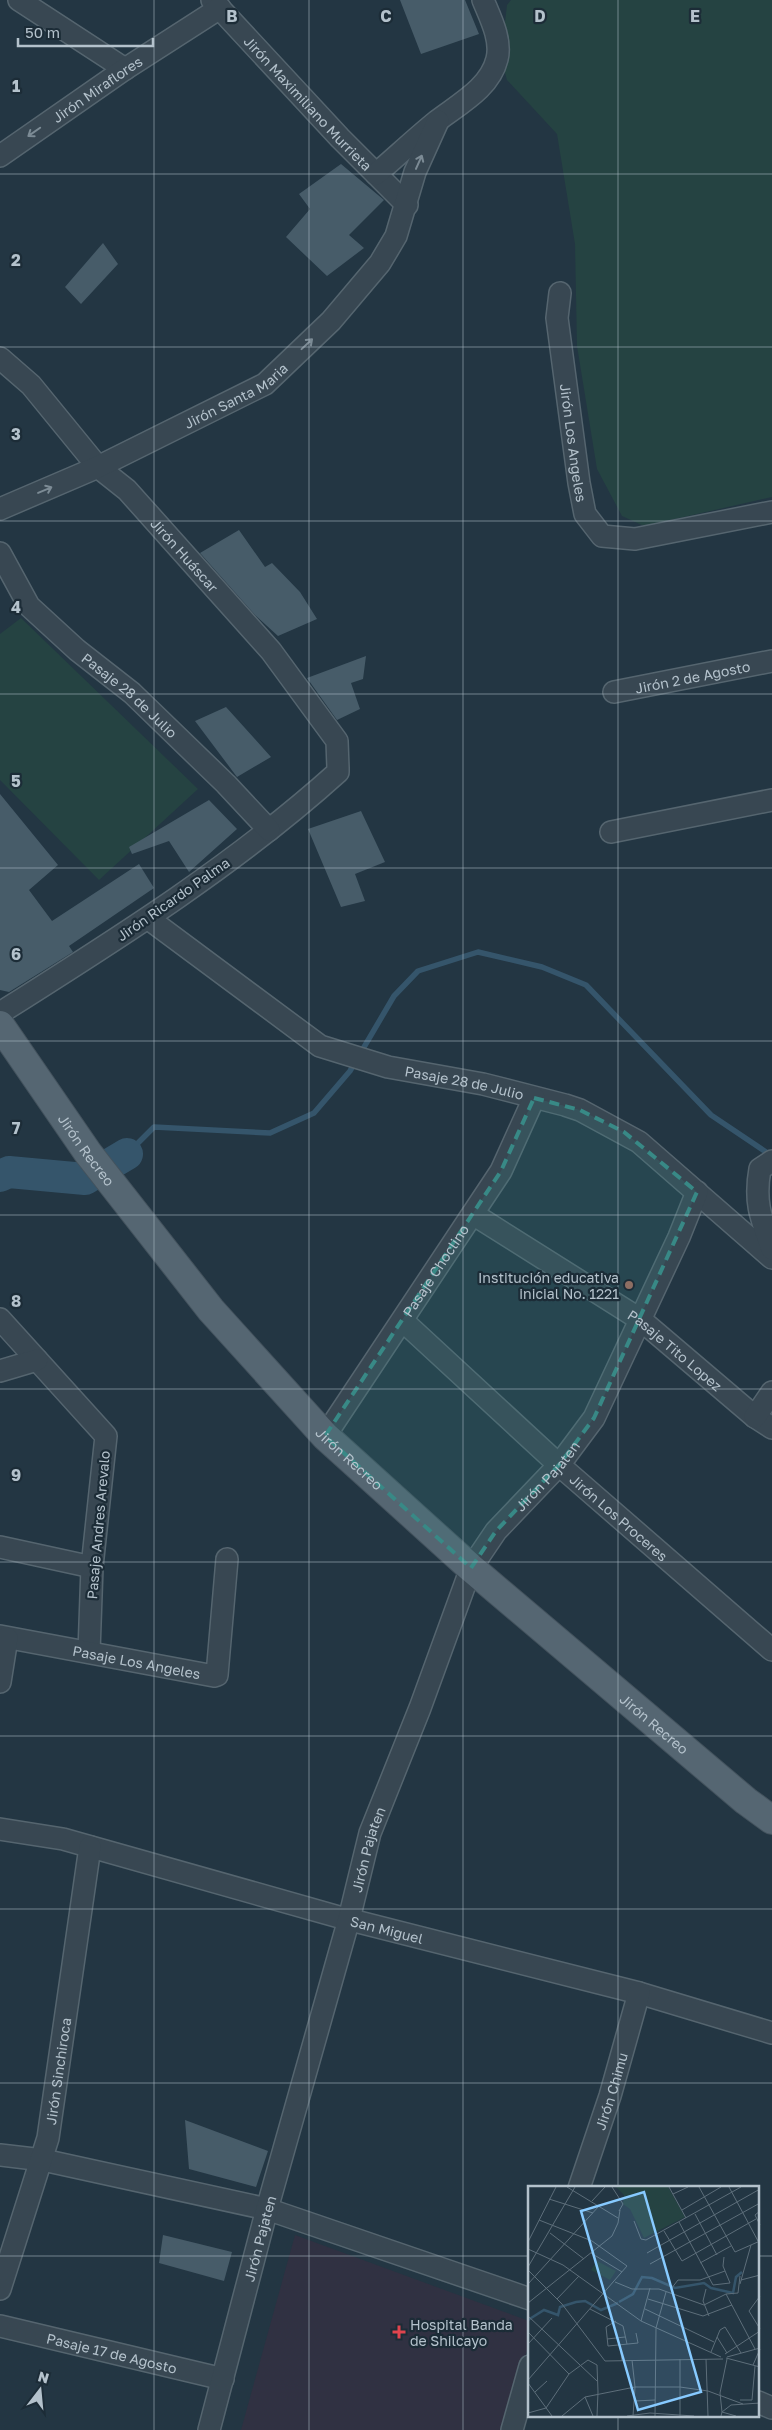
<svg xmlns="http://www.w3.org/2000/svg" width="772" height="2430" font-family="'Golos Text',sans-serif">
<rect width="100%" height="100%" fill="#233643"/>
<path fill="#303142" d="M295 2235 529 2321V2343L505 2430H241Z"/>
<path fill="#254342" d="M511 0H772V497L644 526 622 516 597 469 577 346 575 244 557 134 507 80 501 58 507 5Z
M21 618 198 789 99 880 0 780V634Z"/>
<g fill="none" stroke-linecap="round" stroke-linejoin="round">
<path stroke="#35556b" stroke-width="5.5" d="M127 1154 154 1127 270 1133 314 1113 350 1071 394 996 418 971 478 952 542 967 586 985 711 1115 772 1156"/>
<path stroke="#35556b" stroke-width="32" d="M0 1176 9 1172 85 1179 127 1154"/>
</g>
<path fill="#475c69" d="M400 0H465L479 34 421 54Z
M341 164 384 200 349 235 364 248 327 276 286 237 310 209 299 194Z
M103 243 118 264 81 304 65 287Z
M239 530 265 567 272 563 300 592 317 619 278 636 255 615 200 553Z
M366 656 363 679 351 683 360 709 337 720 307 678Z
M226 707 271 757 237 777 195 721Z
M0 794 58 865 29 890 52 921 139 864 154 888 69 946 73 952 9 992 0 990Z
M209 800 237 829 189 872 169 841 132 854 129 847Z
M361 811 385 862 355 874 365 901 341 907 308 829Z
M185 2120 268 2151 256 2187 189 2169Z
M163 2235 232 2252 224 2281 159 2263Z"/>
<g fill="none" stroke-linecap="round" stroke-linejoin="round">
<defs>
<g id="minor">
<path d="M19 0 125 69"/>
<path id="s1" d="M212 0 340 138 407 205"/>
<path id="s2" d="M0 156 125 69 220 8"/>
<path d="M376 174C397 156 416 138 437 121 459 104 490 88 497 59 502 40 490 17 483 0"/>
<path id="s3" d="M560 293 557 318 579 483 585 514 602 536 635 539 772 512"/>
<path id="s4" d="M0 358 31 385 98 467 127 490 271 651 337 741 338 768V772C235 865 117 939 0 1013"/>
<path id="s5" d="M0 509 98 467 265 384 331 321 380 263 396 236 415 172 438 121"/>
<path id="s6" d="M0 553 29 606 77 650 132 693 226 784 269 830"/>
<path id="s7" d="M614 692 772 661"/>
<path d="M611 832 772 800"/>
<path id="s8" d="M149 919 320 1046 388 1067 483 1084 565 1105 580 1110 639 1142 772 1258"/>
<path d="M772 1161 760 1169C754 1202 761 1218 772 1249"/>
<path id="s9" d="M473 1214 641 1320 755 1417 772 1428"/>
<path d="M0 1319 106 1436 92 1567 89 1652"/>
<path id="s10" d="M403 1321 559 1465 772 1650"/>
<path d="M0 1371 37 1360"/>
<path d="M755 1417 772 1392"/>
<path id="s11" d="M325 1436 501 1171 534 1098"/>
<path d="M0 1547 92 1567"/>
<path id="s12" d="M0 1636 214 1676 217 1675 227 1559"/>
<path d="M0 1682 7 1638"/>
<path id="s13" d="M0 1829 63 1839 339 1917 639 1993 772 2033"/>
<path d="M0 2155 43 2160 267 2209 530 2299"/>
<path id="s14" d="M579 2188 610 2096 639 1993"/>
<path id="s15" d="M0 2289 48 2138 90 1847"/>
<path id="s16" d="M0 2326 223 2379"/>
<path d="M758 2402 772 2408"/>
<path id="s17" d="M209 2430 267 2209 349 1919 370 1833 420 1708 471 1568 496 1531 559 1465 594 1418 679 1237 697 1192"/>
<path d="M512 2430 530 2366"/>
</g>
<g id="major">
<path id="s18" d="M0 1025 88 1153 211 1310 325 1436 471 1568 746 1801 772 1820"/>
</g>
</defs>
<use href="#minor" stroke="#55656f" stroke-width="24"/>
<use href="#major" stroke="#44535e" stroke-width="30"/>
<use href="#minor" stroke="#384752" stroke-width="21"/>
<use href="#major" stroke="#556672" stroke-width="28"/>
</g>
<defs><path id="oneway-shaft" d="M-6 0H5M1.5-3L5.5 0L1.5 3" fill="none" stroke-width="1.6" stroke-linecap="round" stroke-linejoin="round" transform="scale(1.25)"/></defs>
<g stroke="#7c8b95">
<use href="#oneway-shaft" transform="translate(34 132) rotate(145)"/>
<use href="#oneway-shaft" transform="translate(419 162) rotate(-66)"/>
<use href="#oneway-shaft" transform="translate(307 344) rotate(-43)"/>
<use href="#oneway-shaft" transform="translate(45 490) rotate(-23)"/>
</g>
<path fill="#388986" fill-opacity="0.2" stroke="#388986" stroke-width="4" stroke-dasharray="10 6" stroke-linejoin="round" d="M534 1098 580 1110 624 1132 697 1192 594 1418 559 1465 496 1531 471 1568 325 1436 501 1171Z"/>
<path fill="none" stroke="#b4c2cc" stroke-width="1" stroke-opacity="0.55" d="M154 0V2430M309 0V2430M463 0V2430M618 0V2188M0 174H772M0 347H772M0 521H772M0 694H772M0 868H772M0 1041H772M0 1215H772M0 1389H772M0 1562H772M0 1736H772M0 1909H772M0 2083H772M0 2256H530M758 2256H772M618 2416V2430"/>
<circle fill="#8d6e63" stroke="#1c2c37" stroke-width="2" cx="629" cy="1285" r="5"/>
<path fill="#e0444e" stroke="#1c2c37" stroke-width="2" d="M396.5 2324.5h5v5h5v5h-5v5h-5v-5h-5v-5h5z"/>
<g text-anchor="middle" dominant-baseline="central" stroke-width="4.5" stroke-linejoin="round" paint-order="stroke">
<g font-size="14" fill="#b4c2cc" stroke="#1c2c37">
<text stroke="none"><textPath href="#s2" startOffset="118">Jirón Miraflores</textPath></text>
<text stroke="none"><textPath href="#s1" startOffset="141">Jirón Maximiliano Murrieta</textPath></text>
<text stroke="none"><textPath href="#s5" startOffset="262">Jirón Santa Maria</textPath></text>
<text stroke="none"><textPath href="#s3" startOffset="151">Jirón Los Angeles</textPath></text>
<text stroke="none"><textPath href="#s4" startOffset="271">Jirón Huáscar</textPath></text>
<text stroke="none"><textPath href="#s7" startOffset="80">Jirón 2 de Agosto</textPath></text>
<text stroke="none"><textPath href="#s6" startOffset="195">Pasaje 28 de Julio</textPath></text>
<text transform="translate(173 899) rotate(-35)">Jirón Ricardo Palma</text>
<text stroke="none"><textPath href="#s8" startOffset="362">Pasaje 28 de Julio</textPath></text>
<text stroke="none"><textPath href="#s18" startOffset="152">Jirón Recreo</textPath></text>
<text stroke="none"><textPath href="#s11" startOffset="199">Pasaje Choclino</textPath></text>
<text stroke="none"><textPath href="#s9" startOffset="244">Pasaje Tito Lopez</textPath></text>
<text stroke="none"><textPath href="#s18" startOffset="558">Jirón Recreo</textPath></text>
<text stroke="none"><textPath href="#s17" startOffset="1022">Jirón Pajaten</textPath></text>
<text stroke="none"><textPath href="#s10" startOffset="292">Jirón Los Proceres</textPath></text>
<text transform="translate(98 1525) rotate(-85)">Pasaje Andres Arevalo</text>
<text stroke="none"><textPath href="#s12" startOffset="139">Pasaje Los Angeles</textPath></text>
<text stroke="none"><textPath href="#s18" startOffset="962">Jirón Recreo</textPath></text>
<text stroke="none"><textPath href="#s17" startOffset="602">Jirón Pajaten</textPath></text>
<text stroke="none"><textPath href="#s13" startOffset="400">San Miguel</textPath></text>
<text stroke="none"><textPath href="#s15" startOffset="226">Jirón Sinchiroca</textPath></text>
<text stroke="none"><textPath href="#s14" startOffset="102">Jirón Chimu</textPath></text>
<text stroke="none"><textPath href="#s17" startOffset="198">Jirón Pajaten</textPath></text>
<text stroke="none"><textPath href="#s16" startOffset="115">Pasaje 17 de Agosto</textPath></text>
</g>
<g font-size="14" fill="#b4c2cc" stroke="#1c2c37" text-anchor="end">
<text x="619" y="1277">Institución educativa<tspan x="619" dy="16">inicial No. 1221</tspan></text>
<text x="410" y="2324" text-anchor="start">Hospital Banda<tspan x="410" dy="16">de Shilcayo</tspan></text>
</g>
</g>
<g transform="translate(528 2186)">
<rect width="231" height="231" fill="#233643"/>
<path d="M88 1H140L157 31 116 52 102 23 95 18 96 9ZM69 75 88 85 82 94 63 84Z" fill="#254342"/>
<path fill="none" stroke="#35556b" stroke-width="2.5" d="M91 116 105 108 114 91 124 92 147 102 176 97 183 102 205 107 208 91 214 86M0 134 16 124 30 129 32 121 48 116 57 115 73 124 90 117"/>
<path fill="none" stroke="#5d6e7a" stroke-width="1" d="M39 1 90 32M84 1 95 18 91 25M141 1 158 32M171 1 207 66 232 55M201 1 230 55M145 8 160 1M21 13 65 27M64 15 77 1M154 24 193 1M232 25 227 29 232 39M167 28 189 69M106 35 113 53 118 54 213 1M151 36 185 99 202 97 195 80 196 71M136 45 154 75 228 33M22 47 56 73M0 56 28 1M0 63 35 79 113 135 193 171M63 67 94 86M119 67 232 3M172 77 203 60M122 78 232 17M0 81 47 1M0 84 34 118 77 175 195 173M213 94 232 89M87 96 104 103H131L176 119 198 108 210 107 212 90M0 98 71 20M212 98 223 59M178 103 175 115 181 130M145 108 143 103 150 94H172L197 85M198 108 227 163M232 110 221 125 232 143M29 113 51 90M120 113 175 130 204 119M0 117 84 50 90 37 92 24M62 123 95 140 99 158M117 123 186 156M0 130 69 195M88 135 78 141 80 160 110 157 108 147M113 135 122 102M0 146 41 188M189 151 199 167M79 153 97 151M0 158 24 132M92 159 94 175M183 166 192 144 197 141 213 167M197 168 232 145M199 171 232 162M198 172 232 181M178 173 180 230M199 173 192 207 194 226 208 230M104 174 107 201 105 230M225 179 232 163M0 194 99 80 64 55 11 34M0 197 24 230M7 206 19 195M57 211 65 230M212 214H224L227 180M107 215 127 214M0 227 18 222 41 188 60 174 69 179 70 206M34 230 57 211 107 201H152L180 205 215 218M69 230 70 206M99 230 122 227 166 230M127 230 128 142 138 106M152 230V173M193 230 194 226 203 219 232 217"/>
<path fill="#87caff" fill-opacity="0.15" stroke="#87caff" stroke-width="2.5" d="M116 6 173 206 110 224 53 25Z"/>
<rect width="231" height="231" fill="none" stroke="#b4c2cc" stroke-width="2.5"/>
</g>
<g font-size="16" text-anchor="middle" font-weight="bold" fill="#b4c2cc" stroke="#1c2c37" stroke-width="4.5" stroke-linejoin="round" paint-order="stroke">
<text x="232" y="22">B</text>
<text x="386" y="22">C</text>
<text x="540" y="22">D</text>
<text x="695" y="22">E</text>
<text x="16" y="92">1</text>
<text x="16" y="266">2</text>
<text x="16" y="440">3</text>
<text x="16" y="613">4</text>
<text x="16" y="787">5</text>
<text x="16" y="960">6</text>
<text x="16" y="1134">7</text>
<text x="16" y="1307">8</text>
<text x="16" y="1481">9</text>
</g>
<g transform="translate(40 2390) rotate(16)" stroke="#1c2c37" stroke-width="4" paint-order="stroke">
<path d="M0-4L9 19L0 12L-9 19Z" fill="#b4c2cc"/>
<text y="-8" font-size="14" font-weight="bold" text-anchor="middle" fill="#b4c2cc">N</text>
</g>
<path d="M18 38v8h135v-8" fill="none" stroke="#b4c2cc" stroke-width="2.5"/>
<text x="25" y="38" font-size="15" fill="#b4c2cc" stroke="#1c2c37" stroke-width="4" paint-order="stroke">50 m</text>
</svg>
